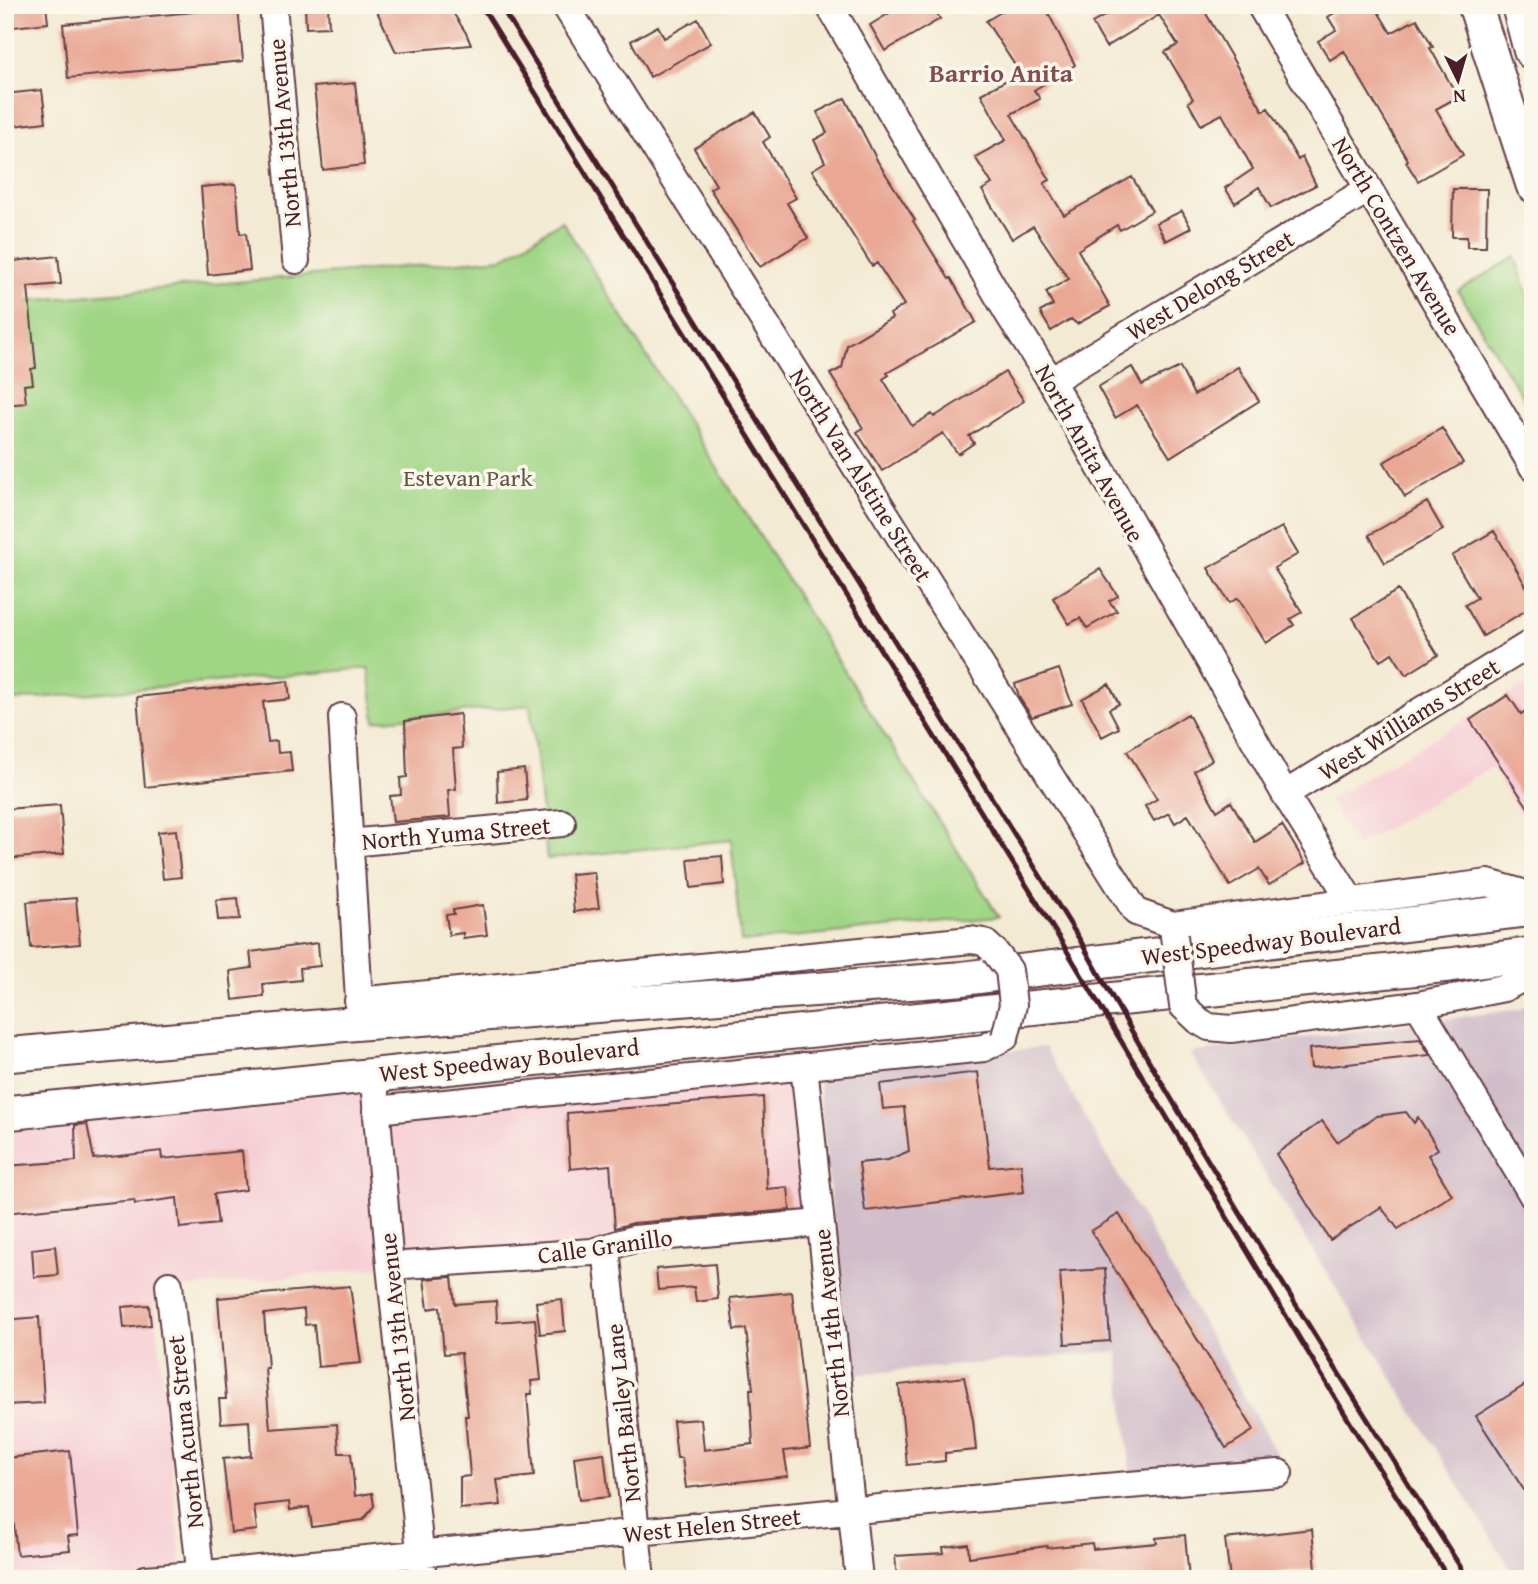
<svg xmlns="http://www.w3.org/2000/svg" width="1538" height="1584" font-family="'Gentium Book Plus',serif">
<rect width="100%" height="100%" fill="#fbf7ec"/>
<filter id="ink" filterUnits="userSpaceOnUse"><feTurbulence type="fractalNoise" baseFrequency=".0143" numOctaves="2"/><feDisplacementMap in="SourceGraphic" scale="14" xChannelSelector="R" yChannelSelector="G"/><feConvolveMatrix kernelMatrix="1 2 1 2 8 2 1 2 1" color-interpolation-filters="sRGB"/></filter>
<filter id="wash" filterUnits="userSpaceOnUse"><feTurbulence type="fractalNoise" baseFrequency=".00686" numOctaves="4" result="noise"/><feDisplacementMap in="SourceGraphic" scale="28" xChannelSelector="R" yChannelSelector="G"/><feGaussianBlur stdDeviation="1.57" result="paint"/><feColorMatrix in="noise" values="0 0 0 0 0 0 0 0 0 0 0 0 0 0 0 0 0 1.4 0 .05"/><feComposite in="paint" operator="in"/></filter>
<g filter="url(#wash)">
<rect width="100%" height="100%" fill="#f3ead3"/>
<path fill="#f6cfd6" d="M1532 681 1533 807 1520 815 1492 767 1356 846 1328 800Z
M798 1069 813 1221 154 1291 183 1579H5V1123L358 1084 364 1117Z"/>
<path fill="#d1bdc9" d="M1533 1000V1579H1517L1190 1053 1520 1009Z
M1045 1047 1278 1456 1131 1475 1118 1351 849 1375 817 1068Z"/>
<path fill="#a0d585" stroke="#757a58" stroke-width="2" d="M562 221 999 917 741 942 731 840 547 859 530 705 375 721 369 668 5 701V303L503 258Z
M1515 257 1533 310V415L1458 291Z"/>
<g id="blocks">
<path fill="#e9a794" d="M5 5H46L48 23 5 28Z
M305 5H328L329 27 306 28Z
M374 5H448L466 33 471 45 396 52Z
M903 5H932L940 19 885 51 870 25Z
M1013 5H1044L1075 65 1034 90 1040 99 1011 114 1050 180 1044 183 1064 215 1132 177 1152 211 1120 230 1117 225 1078 250 1110 306 1077 324 1071 319 1051 331 1040 312 1053 305 1046 292 1069 279 1033 226 1012 239 982 190 992 184 975 157 1006 140 981 94 1020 73 986 21Z
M1124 5H1201L1263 111 1268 108 1298 160 1302 157 1316 185 1271 208 1259 187 1235 203 1225 188 1253 169 1222 114 1201 125 1188 102 1193 99 1165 52 1178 45 1159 15 1106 47 1092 23Z
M1347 5H1374L1391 33 1417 19 1433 47 1430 48 1458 97 1436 109 1463 155 1418 181 1406 162 1408 160 1344 51 1330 60 1318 41 1336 30 1328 17Z
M238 8 243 61 68 78 63 24Z
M698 19 711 43 650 77 631 41 658 26 664 38Z
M355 83 364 165 323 170 314 87Z
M42 90 46 122 5 127V94Z
M845 98 878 162 915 220 913 221 949 279 951 278 976 322 887 373 889 375 883 379 912 426 932 414 934 417 1005 372 1024 401 969 436 974 443 958 454 943 433 882 471 857 432 863 428 830 374 842 368 847 345 892 318 890 314 904 305 877 263 872 266 812 170 825 162 814 140 827 133 817 112Z
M755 112 770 137 763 142 796 198 787 203 808 238 760 267 710 189 716 185 694 148Z
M236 184 240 234 246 233 250 270 208 275 201 187Z
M1453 189H1487L1486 247H1467V237H1452Z
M1182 211 1191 228 1166 241 1156 223Z
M58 256 61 284 28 287 36 368 31 369 33 384 24 385 26 403 5 405V262Z
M1132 367 1142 385 1180 367 1194 395 1238 367 1259 401 1170 457 1137 405 1115 418 1098 387Z
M1442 428 1463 463 1405 497 1384 462Z
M1427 502 1443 530 1385 563 1369 535Z
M1282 527 1298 554 1274 568 1302 612 1290 619 1294 625 1266 643 1238 598 1229 603 1208 568Z
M1494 531 1533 598V606L1483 636 1465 605 1477 598 1452 556Z
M1100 569 1118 596 1109 601 1117 611 1087 628 1080 618 1069 624 1053 598Z
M1398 590 1438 655 1406 675 1392 653 1380 661 1353 618Z
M1059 669 1072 704 1032 717 1020 699 1015 684Z
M288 681 290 699 263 702 268 742 277 741 278 753 290 752 292 771 145 787 137 697Z
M1109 684 1119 704 1109 709 1119 728 1102 737 1082 699Z
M1508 695 1521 714 1533 706V815L1470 720Z
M460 714 462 748 453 749 456 789 448 790 450 817 393 822 390 796 401 795 400 778 407 777 405 721Z
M1188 714 1212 760 1194 771 1217 811 1231 802 1255 842 1282 825 1305 863 1269 885 1259 869 1230 886 1188 815 1175 823 1169 813 1154 821 1145 806 1157 799 1127 751Z
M524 769 527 800 498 803 497 772Z
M60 805 64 854 5 859V809Z
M176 830 181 877 163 879 158 832Z
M722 856 724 884 691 888 688 859Z
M594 872 599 908 574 912 571 874Z
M76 898 80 944 31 948 27 902Z
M238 898 240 919 218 920 216 900Z
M483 905 487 935 463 938V933L449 935 446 915 454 914 453 910Z
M318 943 320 966 300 968 301 980 263 984 264 996 233 1000 230 971 252 968 250 952Z
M1420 1039 1430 1055 1311 1068 1309 1049Z
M978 1072 990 1167 1021 1164 1024 1192 865 1211 859 1163 888 1160 909 1151 904 1107 883 1109 880 1084Z
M763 1097 767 1189 788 1187 790 1210 633 1223 615 1228 610 1165 570 1169 567 1113Z
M1406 1112 1414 1123 1418 1117 1438 1149 1428 1155 1452 1195 1398 1229 1381 1207 1330 1240 1276 1154 1322 1121 1337 1142 1377 1116Z
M87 1124 94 1159 161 1151 162 1159 242 1151 246 1190 214 1194 218 1224 180 1228 177 1198 135 1204 134 1200 5 1213V1166L76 1161 75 1125Z
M1119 1214 1254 1430 1226 1448 1091 1231Z
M55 1246 58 1275 34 1277 32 1249Z
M715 1264 718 1299 696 1302 694 1287 658 1290 656 1269Z
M1105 1269 1110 1341 1065 1344 1060 1272Z
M452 1277 455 1304 496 1301 497 1322 535 1319 541 1380 531 1381 532 1394H527L534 1476 497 1480 501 1505 460 1509V1477L470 1476 465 1416H468L461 1353 444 1354 440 1307 428 1309 424 1279Z
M350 1286 361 1363 318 1367 314 1324 305 1325 304 1309 264 1314 268 1368H265L270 1429 337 1424 339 1453H351L355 1496 372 1493 374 1506 363 1520 312 1527 309 1507 290 1510 289 1502 254 1506 257 1530 231 1533 223 1459 251 1456 249 1421 221 1423 219 1399H226L218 1298Z
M792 1292 810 1448 784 1451 788 1476 686 1488 682 1458H677L673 1421 701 1419 704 1450 753 1444 750 1389H753L746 1329 734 1330 730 1298Z
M562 1299 565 1331 540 1334 536 1302Z
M149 1305 151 1325 124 1328 122 1307Z
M39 1317 44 1403 5 1405V1320Z
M964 1377 973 1420 976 1450 945 1453V1461L907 1465 899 1385Z
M1533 1380V1504L1476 1416Z
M70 1451 78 1535 68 1536 70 1550 17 1555 7 1458Z
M604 1453 609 1497 579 1500 574 1457Z
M1312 1529 1316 1569 1275 1573V1579H1230L1225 1539Z
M1185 1535 1189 1579H897L895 1556 944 1553 943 1547 968 1544 969 1557 1047 1546V1548L1092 1543 1093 1549 1157 1543 1156 1538Z"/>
</g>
</g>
<g filter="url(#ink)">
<use href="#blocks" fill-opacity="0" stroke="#633d44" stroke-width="2"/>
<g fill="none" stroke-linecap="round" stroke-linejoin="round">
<defs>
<path id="minor" d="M273 5 296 260
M565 5 1136 912 1173 925 1488 883 1533 896
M829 5 1009 315 1051 381 1285 794 1351 901
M1260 5 1533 467
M1051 381 1369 189
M342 717 360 1016
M1285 794 1533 642
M349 843 562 823
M358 1001 971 940 984 942 995 952
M1418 1005 1533 1196
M1199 1021 1209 1027 1231 1029 1418 1005 1504 988 1533 973
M804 1066 859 1579
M375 1093 390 1266 423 1579
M376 1110 984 1048 1005 1037
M606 1248 641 1579
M390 1266 592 1252 634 1239 820 1223
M169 1285 201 1579
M146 1579C524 1547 901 1501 1279 1473"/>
<path id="major" d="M1475 5 1533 185
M5 1055 361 1023 958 979 1533 909
M5 1113 1449 965 1533 954"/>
<path id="highway" d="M1521 5 1533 50"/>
</defs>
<use href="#minor" stroke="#633d44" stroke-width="30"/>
<use href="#major" stroke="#633d44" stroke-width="37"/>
<use href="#highway" stroke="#633d44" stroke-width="42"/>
<use href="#minor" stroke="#fff" stroke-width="26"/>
<use href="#major" stroke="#fff" stroke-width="33"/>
<use href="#highway" stroke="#fff" stroke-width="38"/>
<path stroke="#4a1f2b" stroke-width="5" d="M481 5 1061 941 1357 1434 1449 1579
M500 5 1080 940C1201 1157 1335 1368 1468 1579"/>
<defs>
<path id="minor-bridge" d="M1174 936 1183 1006 1199 1021
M995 952 1009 970 1013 1005 1005 1037"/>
</defs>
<use href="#minor-bridge" stroke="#633d44" stroke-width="30" stroke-linecap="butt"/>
<use href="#minor-bridge" stroke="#fff" stroke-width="26"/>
</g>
</g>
<g text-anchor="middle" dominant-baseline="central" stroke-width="7" stroke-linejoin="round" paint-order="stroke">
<g font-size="24" fill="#4a1f2b" stroke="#fbf7ec">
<text transform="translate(284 133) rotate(-95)">North 13th Avenue</text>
<text transform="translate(1397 236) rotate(59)">North Contzen Avenue</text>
<text transform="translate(1210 285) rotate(-31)">West Delong Street</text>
<text transform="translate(1090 453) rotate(61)">North Anita Avenue</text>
<text transform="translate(861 475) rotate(58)">North Van Alstine Street</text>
<text transform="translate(1409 719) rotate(-32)">West Williams Street</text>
<text transform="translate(456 833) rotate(-5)">North Yuma Street</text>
<text transform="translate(1271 941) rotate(-7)">West Speedway Boulevard</text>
<text transform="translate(509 1060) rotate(-6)">West Speedway Boulevard</text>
<text transform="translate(605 1246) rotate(-8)">Calle Granillo</text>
<text transform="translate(831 1323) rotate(-96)">North 14th Avenue</text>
<text transform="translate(397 1327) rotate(-96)">North 13th Avenue</text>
<text transform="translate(623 1413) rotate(-96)">North Bailey Lane</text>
<text transform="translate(185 1432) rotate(-96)">North Acuna Street</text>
<text transform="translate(712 1525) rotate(-6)">West Helen Street</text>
</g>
<g font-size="24" fill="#645646" stroke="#fbf7ec">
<text x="468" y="477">Estevan Park</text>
</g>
<g font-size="26" font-weight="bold" fill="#824f50" stroke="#fbf7ec">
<text x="1001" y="72">Barrio Anita</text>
</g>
</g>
<rect width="1538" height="1584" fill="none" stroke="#fbf7ec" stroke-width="28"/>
<g transform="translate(1458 80) rotate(175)" stroke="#fbf7ec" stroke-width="5" paint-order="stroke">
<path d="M0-5L12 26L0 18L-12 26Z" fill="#4a1f2b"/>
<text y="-10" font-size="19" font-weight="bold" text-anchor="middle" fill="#4a1f2b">N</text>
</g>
</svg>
